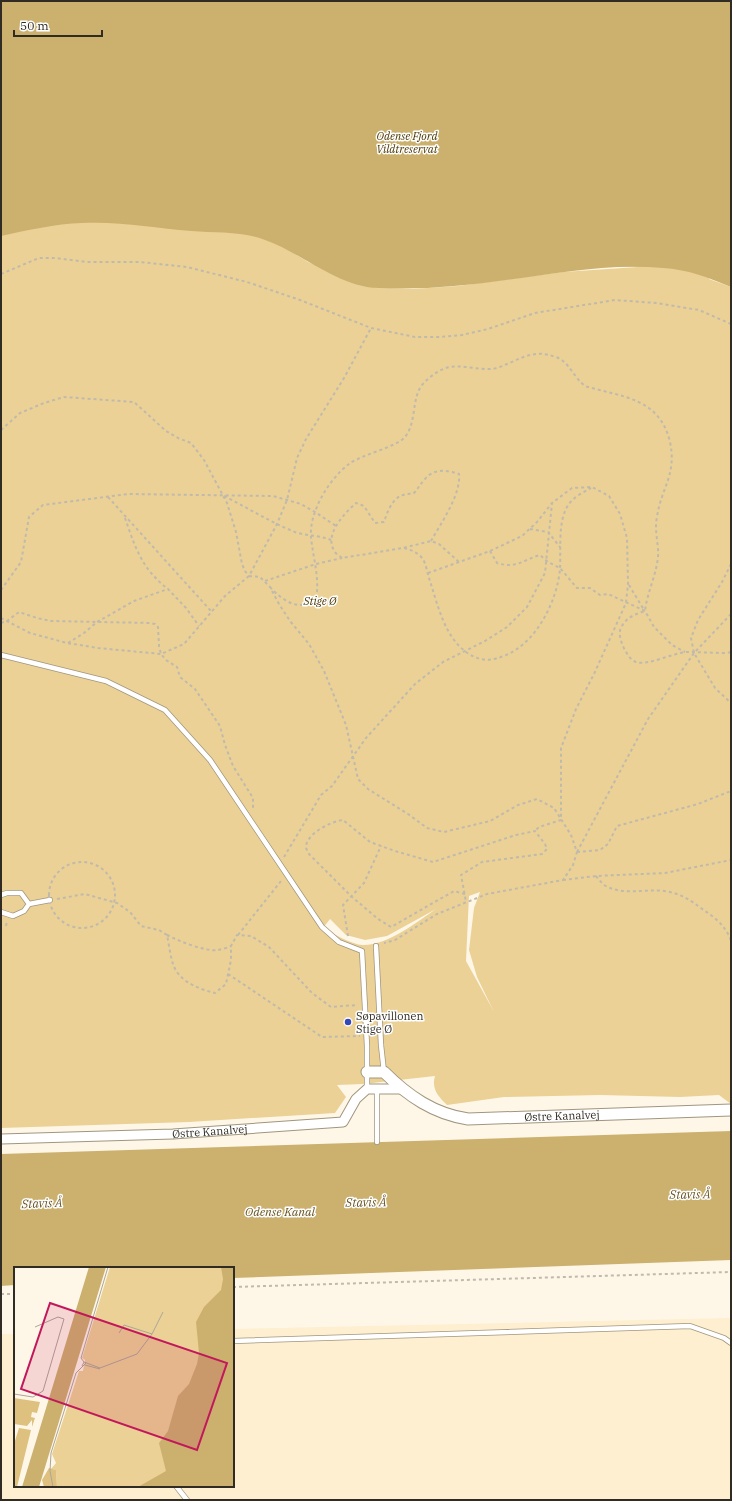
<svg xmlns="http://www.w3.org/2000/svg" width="732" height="1501" font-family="'IBM Plex Serif',serif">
<rect width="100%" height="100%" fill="#fef7e8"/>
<path fill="#fdefcf" d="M731 1318V1500H1V1334H15V1486H233V1329Z"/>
<path fill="#ebd195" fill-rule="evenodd" d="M1 1H731L709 279 731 287V1104L719 1095 680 1097 600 1095 504 1097 447 1105C439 1097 431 1089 435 1076L363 1084 337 1085 346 1097 335 1113 189 1122 1 1128ZM292 252 638 267 563 272 458 286 413 289 376 288 308 262ZM480 892 474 908 469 950 477 977 493 1010 466 961 469 896ZM436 909C417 922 387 946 362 945 354 945 331 933 323 928L330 919 346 935 365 940 387 936Z"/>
<path fill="#ccb06e" d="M1 1H731V287C710 278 686 269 663 268 610 263 558 273 506 280 464 286 421 290 378 288 338 287 302 253 265 240 242 231 216 233 191 231 155 228 119 221 82 223 55 224 28 230 1 236Z
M731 1131V1260L233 1278V1268H15V1285L1 1286V1154Z"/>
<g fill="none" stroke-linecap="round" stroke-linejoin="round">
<defs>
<path id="service" d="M1 655 106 681 165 710 210 760 322 927 339 942 362 951 367 1046V1089
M1 895 7 893H21L29 904 50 900
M1 912 13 916 24 911 29 904
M376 946 381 1045 384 1072
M377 1089V1142
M233 1341 690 1326 724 1338 731 1343
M176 1486 187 1500"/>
<g id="minor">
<path id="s1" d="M1 1139 173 1134 343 1122 356 1099 367 1089H401"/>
</g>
<g id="tertiary">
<path id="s2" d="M367 1072H384C408 1096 434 1114 468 1119L731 1110"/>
</g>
</defs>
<use href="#service" stroke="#a0967f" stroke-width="6"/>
<use href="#minor" stroke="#a0967f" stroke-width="11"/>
<use href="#tertiary" stroke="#a0967f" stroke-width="13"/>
<path stroke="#c0baad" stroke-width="2" stroke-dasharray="3 3" stroke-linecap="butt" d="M1 274 39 258H55L87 262H140L187 267 247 282 300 300 371 328 415 337H438L462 335 488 329 535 313 615 300 656 303 699 310 731 324
M1 430 20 413 44 403 64 397 134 402 166 431 178 438 191 443 204 460 227 503 236 532 242 564 245 571 249 576
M224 496C248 508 270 522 295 532 306 536 319 535 331 540
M108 497 211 611
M125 518C132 538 139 561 154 576 158 581 163 585 168 589
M530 529 548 532 560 547
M431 541C441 523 461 495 459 474 447 470 434 468 425 479 420 484 418 489 413 494 395 492 389 507 384 522L375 523 364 506 356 503C344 514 323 535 335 552 336 554 340 556 342 558L403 548 431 541 439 544 459 562
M404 548C411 550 417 552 422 558 426 563 427 572 429 578 438 605 444 638 469 654 482 662 492 661 506 655 537 642 557 601 560 569 561 551 558 525 566 509 571 498 582 493 591 488
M490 551 497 563C516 569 523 560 540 555L548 562 560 568 577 588H590L600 595 608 594 645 611 654 627 672 645 685 652
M731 564 722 582 698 620 691 638 694 653 715 688 731 703
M428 573 490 551 522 536 537 522 552 503 572 488 592 487 609 496 620 514 627 538 628 584 626 603 594 674 576 709 561 748V820L539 827 535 831
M249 576 260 577 270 587
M265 581 316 564 342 558
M629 585 644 610
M270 587C277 595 289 605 300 605 306 605 311 601 316 599 320 578 313 558 311 537 309 512 329 479 349 464 362 454 395 448 405 437 417 422 411 400 422 385 428 378 437 371 446 368 461 363 481 372 497 368 515 362 530 350 549 355 553 356 560 358 563 361 571 367 579 385 588 387 624 397 660 399 670 442 677 475 661 488 657 517 654 531 659 544 658 557 656 576 647 593 645 611 636 614 627 617 622 626 622 627 620 629 620 631 618 639 628 660 636 662 648 666 672 653 687 652 700 652 713 653 727 653L731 652
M1 590 21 562 29 517 43 505 128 494 273 496 301 504 315 512 336 526
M272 591 279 604 290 621 309 644 324 671 346 725 358 779 368 789 408 814 427 828 444 832 490 821 518 805 537 799 554 808 571 835 577 852 573 865 563 880 487 894 437 914 395 940 384 943
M1 618 30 633 67 643 98 648 161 654 184 644 225 596 249 576 277 524 287 500 297 458 306 439 344 378 371 328
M1 623 7 621 19 612 37 618 51 621 150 623 155 624 158 627 159 646 161 654 166 660 177 667 180 677 195 689 220 726 225 745 233 766 253 798V810
M68 643 84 633 97 622 134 601 168 589 186 608 199 626
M577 852 648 719 694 653 731 614
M577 852 600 850 608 844 617 826 698 804 731 791
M284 857 321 795 332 786 366 738 415 684 443 662 485 641 507 627 527 607 545 573 552 503
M49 895a33 33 0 1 1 66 0a33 33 0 1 1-66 0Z
M596 876C598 879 601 882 604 885 623 897 649 887 670 892 684 895 694 903 705 911 716 918 727 928 731 941
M563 880 596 876 665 873 731 860
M465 894 454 891 391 927 378 919 351 896 309 854C308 852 307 850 306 848 305 834 332 821 343 820L370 842 395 851 433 862 516 835 535 831 545 844 547 849 542 854 482 862 461 875 466 902
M57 899 85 894 117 903 130 912 141 926 159 930 167 935C169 944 170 955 173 964 179 982 199 989 215 993L226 984 231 960V946L237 935 251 936 269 947 312 993 331 1007 357 1005
M6 926 7 921
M167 935C179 941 205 952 218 950 222 949 227 948 231 946
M238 935 281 881
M348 936 343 905 364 883 381 846
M228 974 322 1037 360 1036
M233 1287 731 1272
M1 1294H15"/>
<use href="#service" stroke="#fff" stroke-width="4.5"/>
<use href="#minor" stroke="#fff" stroke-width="9"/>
<use href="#tertiary" stroke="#fff" stroke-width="11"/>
</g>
<circle fill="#3347b8" stroke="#fff" stroke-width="1.5" cx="348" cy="1022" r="4"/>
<g text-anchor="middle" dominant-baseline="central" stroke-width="3" stroke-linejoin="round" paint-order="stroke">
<g font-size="11" font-style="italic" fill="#4a3600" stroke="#fff">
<text x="407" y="136">Odense Fjord<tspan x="407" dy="13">Vildtreservat</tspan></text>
<text x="320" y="601">Stige Ø</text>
</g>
<g font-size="11" fill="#302c23" stroke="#fff" text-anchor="start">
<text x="356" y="1016">Søpavillonen<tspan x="356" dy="13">Stige Ø</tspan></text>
</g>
<g font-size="11" fill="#302c23" stroke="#fff">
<text stroke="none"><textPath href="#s2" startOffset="209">Østre Kanalvej</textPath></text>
<text stroke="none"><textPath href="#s1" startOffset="209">Østre Kanalvej</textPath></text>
</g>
<g font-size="12" font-style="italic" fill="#695422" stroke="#fff">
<text transform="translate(690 1194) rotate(-1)">Stavis Å</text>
<text transform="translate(366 1202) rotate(-1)">Stavis Å</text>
<text transform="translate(42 1203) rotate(-2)">Stavis Å</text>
<text x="280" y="1211">Odense Kanal</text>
</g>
</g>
<g transform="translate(14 1267)">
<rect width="220" height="220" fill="#fef7e8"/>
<path d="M96 0H220V220H43L42 203 37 202 42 196 38 187 65 104H69L71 93 68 91Z" fill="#ebd195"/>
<path d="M0 131 26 135 23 146 18 145 17 150 21 151 18 160V153L13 159 0 157ZM5 161 17 163 3 220H0V177ZM35 201 42 203 43 220H30L28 213Z" fill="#dec17e"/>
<path d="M75 0H92L25 220H8ZM207 0H220V220H124L152 204 145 176 154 164 164 129 175 117 183 97 185 86 182 55 190 40 207 23 209 12Z" fill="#ccb06e"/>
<path fill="none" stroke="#aca699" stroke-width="1" d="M105 66 110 58 138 67M70 95 86 101 123 87 138 67 149 45M71 98 86 102M68 99 70 95 67 91 94 0M0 127 19 130 29 124 50 52 44 50 21 60M39 220 36 204 37 186 62 106 72 96"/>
<path fill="#c2185b" fill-opacity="0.15" stroke="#c2185b" stroke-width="2" d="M36 36 213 96 183 183 7 122Z"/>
<rect width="220" height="220" fill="none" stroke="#302c23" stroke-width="2"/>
</g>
<rect width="732" height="1501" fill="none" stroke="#302c23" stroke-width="4"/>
<path d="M14 30v6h88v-6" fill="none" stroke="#302c23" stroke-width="2"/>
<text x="20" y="30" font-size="12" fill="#302c23" stroke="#ffffff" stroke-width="3" paint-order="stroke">50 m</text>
</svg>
